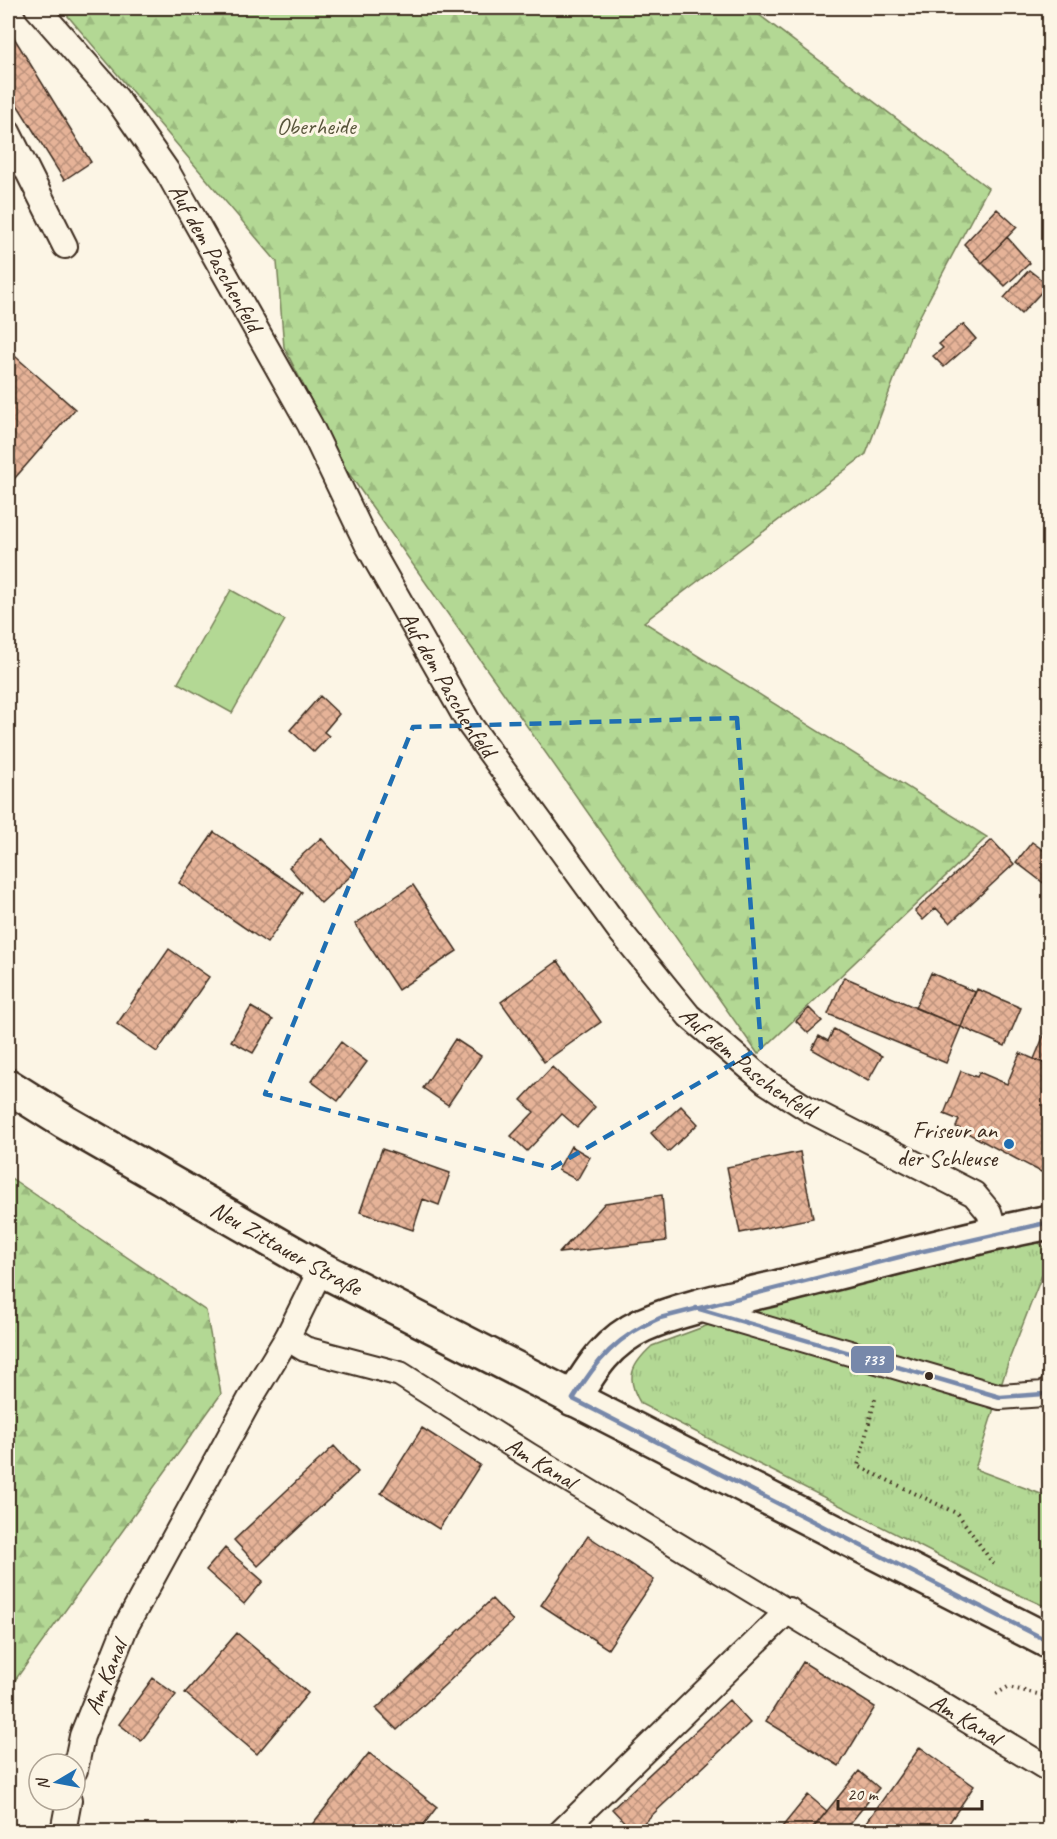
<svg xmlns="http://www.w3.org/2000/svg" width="1057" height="1839" font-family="Caveat,sans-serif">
<defs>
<pattern id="grass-tufts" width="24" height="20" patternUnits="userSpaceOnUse" patternTransform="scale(1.5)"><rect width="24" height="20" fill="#b3d894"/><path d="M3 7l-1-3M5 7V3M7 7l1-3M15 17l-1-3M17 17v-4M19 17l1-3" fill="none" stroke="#9bba7f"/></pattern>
<pattern id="forest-firs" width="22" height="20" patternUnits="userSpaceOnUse" patternTransform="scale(1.5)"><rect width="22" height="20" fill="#b3d894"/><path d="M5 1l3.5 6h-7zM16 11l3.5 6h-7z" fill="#9bba7f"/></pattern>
<pattern id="building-cross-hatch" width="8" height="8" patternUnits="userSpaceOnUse" patternTransform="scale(1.5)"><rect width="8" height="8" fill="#e6b398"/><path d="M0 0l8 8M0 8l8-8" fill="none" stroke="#bc927b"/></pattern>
</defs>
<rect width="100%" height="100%" fill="#fcf5e5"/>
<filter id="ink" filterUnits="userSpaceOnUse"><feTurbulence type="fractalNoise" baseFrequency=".0167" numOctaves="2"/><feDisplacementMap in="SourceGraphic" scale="12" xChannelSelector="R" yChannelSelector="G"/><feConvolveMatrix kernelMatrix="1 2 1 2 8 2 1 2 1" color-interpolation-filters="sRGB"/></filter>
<g filter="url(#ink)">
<path fill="url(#grass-tufts)" stroke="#778159" stroke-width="1.5" d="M1038 1242 1045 1248 1049 1257 1009 1360 975 1469 1049 1497V1608L988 1581 641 1404C625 1378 631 1365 652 1346L784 1297 1025 1243Z"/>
<path fill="url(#forest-firs)" stroke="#778159" stroke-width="1.5" d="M61 8H750L988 188 913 329 866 454 644 622 987 837 758 1054 347 471 284 347 277 262Z
M8 1176 206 1311 221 1394 8 1690Z"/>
<path fill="#b3d894" stroke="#778159" stroke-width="1.5" d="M231 590 285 620 232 713 178 683Z"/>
<path fill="url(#building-cross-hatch)" stroke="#3b2a1e" stroke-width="1.5" d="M8 28 91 162 64 180 8 90Z
M997 209 1017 227 982 263 964 244Z
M1007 237 1030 263 1005 286 982 263Z
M1029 270 1048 285 1021 314 1004 298Z
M963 324 976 339 944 367 933 356 943 348 939 344Z
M8 350 75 409 8 486Z
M320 696 339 714 324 732 329 736 314 752 290 730Z
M214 832 302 892 267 943 179 883Z
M321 838 354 873 321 903 289 867Z
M992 840 1014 864 950 923 936 908 923 920 915 911Z
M1032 842 1050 855V888L1016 862Z
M413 885 457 951 398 990 355 924Z
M169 949 209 977 157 1052 117 1024Z
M558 961 601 1022 544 1062 501 1002Z
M931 973 975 992 961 1027 915 1008Z
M844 977 961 1027 946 1063 828 1014Z
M977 989 1021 1008 1005 1046 961 1027Z
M251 1007 273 1020 253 1053 231 1041Z
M809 1008 822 1021 808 1033 796 1021Z
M1050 1021V1066L1034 1059Z
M834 1029 882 1056 868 1081 812 1049 819 1036 828 1041Z
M455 1039 481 1056 448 1105 423 1088Z
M341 1042 367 1062 338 1101 311 1081Z
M1020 1053 1050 1066V1170L1041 1172 956 1127 959 1120 944 1114 961 1071 977 1077 979 1072 1007 1084Z
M552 1067 595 1107 577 1127 562 1114 527 1151 511 1136 534 1112 521 1100Z
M681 1106 698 1124 668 1152 651 1133Z
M571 1146 590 1157 577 1180 558 1170Z
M382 1149 450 1173 439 1205 423 1199 413 1230 360 1212Z
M800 1152 813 1218 740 1233 727 1167Z
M662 1195 666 1241 559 1253 605 1203Z
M422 1428 480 1465 439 1529 381 1493Z
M334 1446 358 1472 258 1566 234 1540Z
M588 1536 654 1580 608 1649 541 1605Z
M225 1548 263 1581 244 1604 206 1570Z
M492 1599 513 1621 397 1730 376 1709Z
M237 1633 308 1693 257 1754 185 1693Z
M803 1662 875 1707 839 1766 766 1721Z
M153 1678 176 1695 141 1741 119 1724Z
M729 1700 750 1723 634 1832 612 1809Z
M920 1747 974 1786 943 1832H872L864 1826Z
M369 1753 437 1807 418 1832H306Z
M859 1771 879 1788 843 1832H810Z
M808 1795 827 1811 810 1832H778Z"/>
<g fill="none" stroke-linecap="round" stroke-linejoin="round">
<defs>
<g id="service">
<path id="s1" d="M37 8 117 99 167 171 310 425 367 544 470 725 620 931 689 1016 766 1082 808 1109 974 1194 989 1212 995 1232"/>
<path d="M8 132 65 246"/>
<path d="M696 1308 1000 1397 1044 1394 1050 1390"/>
<path id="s2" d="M287 1338 305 1349 400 1374 528 1455 1050 1770"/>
<path id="s3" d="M75 1770 82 1736 125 1628 250 1399 287 1338 321 1269"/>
<path d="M63 1832 69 1800"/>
<path d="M561 1832 789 1610"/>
</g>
<path id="minor" d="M573 1399C592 1367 608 1341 643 1325 688 1305 741 1297 788 1285 875 1263 962 1239 1050 1222"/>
<g id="secondary">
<path id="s4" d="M8 1086 65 1122 321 1269 1050 1642"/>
</g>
</defs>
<use href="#service" stroke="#3b2a1e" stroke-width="28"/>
<use href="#minor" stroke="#3b2a1e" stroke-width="38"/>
<use href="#secondary" stroke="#3b2a1e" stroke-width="38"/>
<path stroke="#3b2a1e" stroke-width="4" stroke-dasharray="1.5 4.5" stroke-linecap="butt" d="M875 1399 858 1466 958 1514 994 1565
M996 1694 1008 1687 1050 1697"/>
<use href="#service" stroke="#fcf5e5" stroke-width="24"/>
<use href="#minor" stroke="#fcf5e5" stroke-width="33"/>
<use href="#secondary" stroke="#fcf5e5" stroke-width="33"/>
<defs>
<path id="bus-1" d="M696 1308 1000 1397 1044 1394 1050 1390
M573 1399 1050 1642
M573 1399C596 1361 618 1335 660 1318L919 1252 1050 1222"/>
</defs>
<use href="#bus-1" stroke="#fcf5e5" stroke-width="9"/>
<use href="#bus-1" stroke="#78a" stroke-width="4.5"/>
</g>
</g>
<path fill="none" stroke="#1f6fb2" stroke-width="4.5" stroke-dasharray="12 8" stroke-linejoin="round" d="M737 718 761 1047 552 1168 265 1094 413 727Z"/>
<circle fill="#1f6fb2" stroke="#fcf5e5" stroke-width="2" cx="1009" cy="1144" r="6"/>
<circle fill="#3b2a1e" stroke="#fcf5e5" stroke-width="2" cx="929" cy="1376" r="5"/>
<g text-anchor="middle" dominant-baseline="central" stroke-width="6" stroke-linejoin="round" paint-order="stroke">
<g font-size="24" fill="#59563c" stroke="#fcf5e5">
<text x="316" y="126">Oberheide</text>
</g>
<g font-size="24" fill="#3b2a1e" stroke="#fcf5e5">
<text stroke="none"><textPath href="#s1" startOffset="308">Auf dem Paschenfeld</textPath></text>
<text stroke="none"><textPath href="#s1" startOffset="794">Auf dem Paschenfeld</textPath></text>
<text stroke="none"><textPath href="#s1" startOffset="1280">Auf dem Paschenfeld</textPath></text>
<text stroke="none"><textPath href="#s4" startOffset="322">Neu Zittauer Straße</textPath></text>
<text stroke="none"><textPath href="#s2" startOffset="286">Am Kanal</textPath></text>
<text stroke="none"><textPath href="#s3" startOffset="98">Am Kanal</textPath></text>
<text stroke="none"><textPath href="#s2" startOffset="782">Am Kanal</textPath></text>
</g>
<g font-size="24" fill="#3b2a1e" stroke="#fcf5e5" text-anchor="end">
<text x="997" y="1130">Friseur an<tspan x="997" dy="28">der Schleuse</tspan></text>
</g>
</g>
<rect stroke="#fcf5e5" stroke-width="2" x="850" y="1345" width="45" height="29" rx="6" fill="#78a"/>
<g font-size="16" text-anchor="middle" font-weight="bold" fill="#fff">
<text x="873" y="1365">733</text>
</g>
<rect width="1057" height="1839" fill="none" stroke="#fcf5e5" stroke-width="30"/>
<rect x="15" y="15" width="1027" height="1809" fill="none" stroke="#3b2a1e" stroke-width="2" filter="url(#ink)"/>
<g transform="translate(57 1782) rotate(260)"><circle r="28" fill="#fcf5e5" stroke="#afa495" stroke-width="1.5"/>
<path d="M0-4.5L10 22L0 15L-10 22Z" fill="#1f6fb2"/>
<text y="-9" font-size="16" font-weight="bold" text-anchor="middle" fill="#3b2a1e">N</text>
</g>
<path d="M838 1800v9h144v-9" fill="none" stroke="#3b2a1e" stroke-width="3"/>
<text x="847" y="1800" font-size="18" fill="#3b2a1e" stroke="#fcf5e5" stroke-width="4.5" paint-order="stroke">20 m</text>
</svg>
